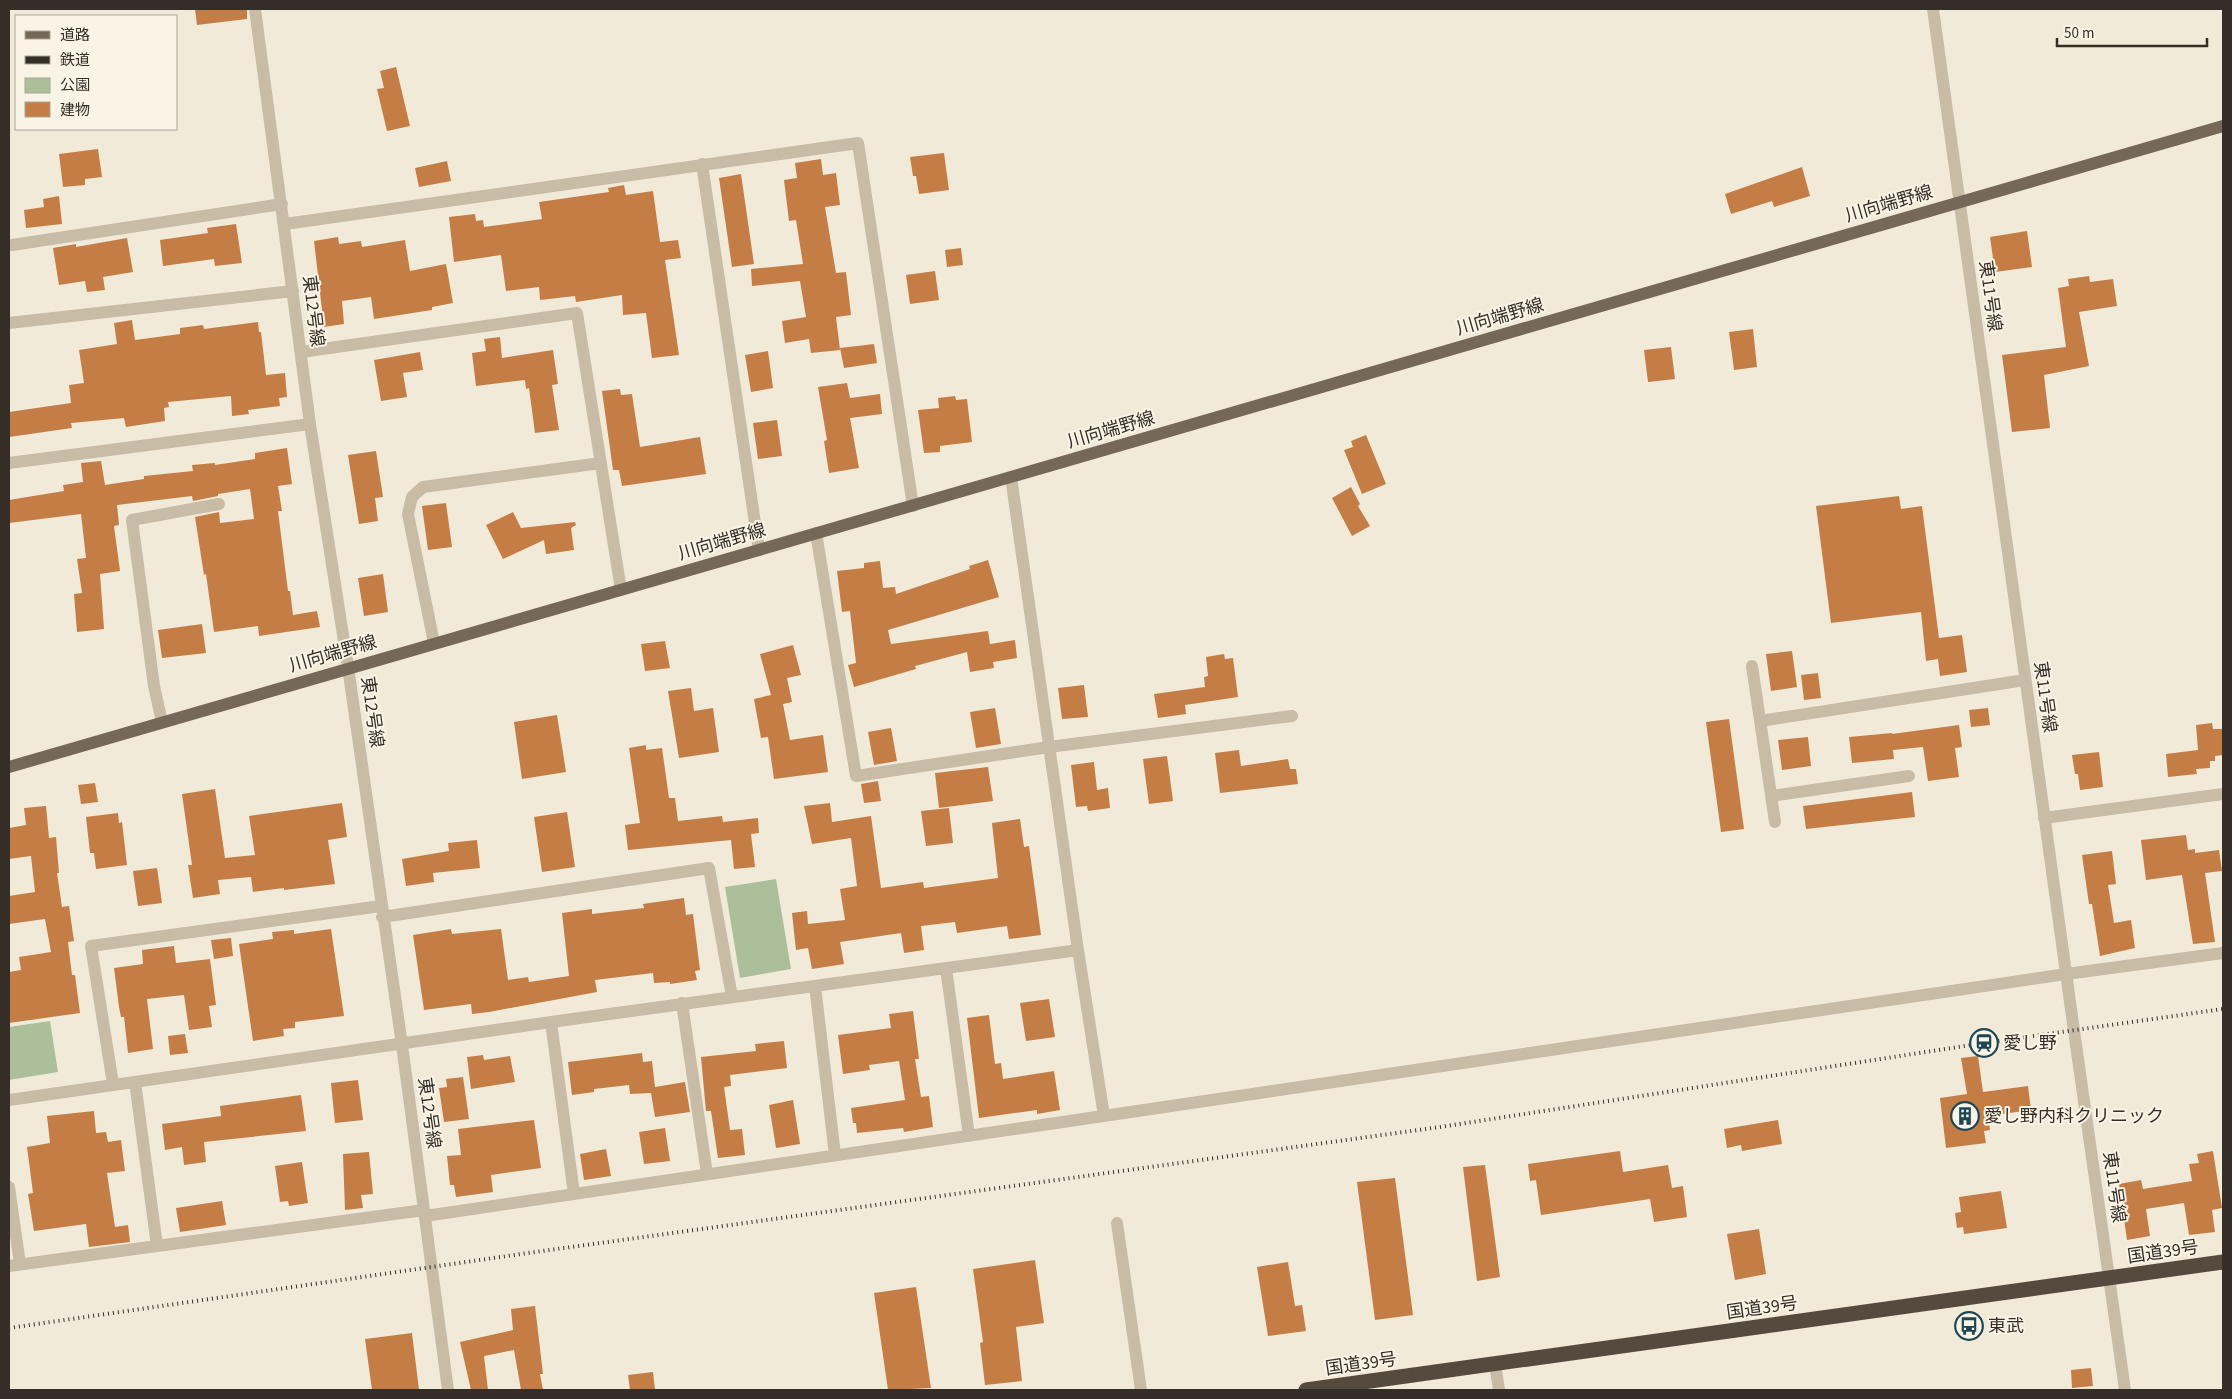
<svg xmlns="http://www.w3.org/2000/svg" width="2232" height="1399" font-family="'Source Sans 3','Noto Sans JP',sans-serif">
<rect width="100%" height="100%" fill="#f1ead9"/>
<path fill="#abbf9a" d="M776 879 791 969 740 978 725 887Z
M50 1021 58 1072 9 1080V1027Z"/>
<path fill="#c47d44" d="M195 9H247V19L197 25Z
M396 67 410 126 387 131 377 89 384 88 380 71Z
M98 149 102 177 85 179V185L63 187 59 154Z
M944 153 949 190 919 194 916 176H913L910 157Z
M821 159 823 175 836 173 840 205 825 207 836 273 846 272 851 315 836 317 840 350 811 353 809 339 785 343 782 321 806 317 800 281 752 286 751 269 803 264 796 220 789 221 784 180 797 178 795 163Z
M447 161 451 181 419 187 415 168Z
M1802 167 1810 196 1774 207 1772 201 1731 214 1725 194Z
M741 174 754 264 732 267 719 178Z
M624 185 626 195 653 191 660 242 678 240 681 258 665 260 679 355 652 358 646 313 623 315 622 295 576 302 575 296 540 300 539 287 506 291 501 255 454 262 449 217 475 214 476 221 483 220 484 227 542 219 539 202 609 192 608 188Z
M59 196 62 224 26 228 24 210 44 207 43 199Z
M236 224 242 263 215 266 214 259 163 266 160 240 208 233 207 228Z
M2027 231 2032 267 1995 272 1990 237Z
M338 237 339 244 361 241 362 247 405 240 410 271 446 264 453 303 432 307V310L374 319 371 297 342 301 344 324 324 327 314 241Z
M127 238 133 272 103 277 105 290 87 292 85 281 59 285 53 248 76 244V247Z
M961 248 963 265 947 267 945 250Z
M935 271 939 300 910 304 906 275Z
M2089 276 2090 282 2113 279 2117 306 2079 312 2089 366 2044 375 2050 428 2012 432 2002 355 2066 347 2058 288 2069 286 2068 279Z
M132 320 135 340 180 334V328L203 325 204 329 258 322 259 332H261L266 375 285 373 287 397 279 398 280 406 248 410 249 414 232 416 231 396 168 402 169 407 164 408 165 421 126 427 124 418 71 423 72 428 9 437V412L71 403 69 385 84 383 79 350 117 344 114 323Z
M1753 329 1757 367 1734 370 1729 332Z
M500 337 502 358 553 350 558 384 552 385 559 430 535 433 529 388 526 389 525 380 476 386 472 353 486 351 484 339Z
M874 344 877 363 844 368 840 348Z
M1671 347 1675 379 1648 382 1644 350Z
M768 351 773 388 751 392 745 355Z
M420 352 423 370 403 373 407 397 381 401 374 360Z
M847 383 850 398 880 394 882 414 850 418 859 468 829 473 824 441 827 440 818 387Z
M620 389 621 395 632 394 640 447 700 437 706 474 622 486 619 470H613L602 391Z
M955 396 956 400 967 399 972 442 940 446V452L924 453 918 410 939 408 938 398Z
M777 420 782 456 758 459 753 423Z
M1366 435 1386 484 1362 494 1344 450 1353 447 1351 441Z
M287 448 292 484 278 486 282 511H278L288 591H290L293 615 317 611 320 627 259 636 258 626 214 632 206 574 204 575 195 517 219 512 220 523 254 519 250 489 218 494V496L193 501 192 496 117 505 119 525 114 526 120 571 100 574 104 629 77 632 74 594 82 593 77 559 86 558 81 514 9 523V500L64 491 63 485 83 482 81 463 101 461 105 485 144 479V476L193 471 192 465 215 463V465L255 459V453Z
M376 451 383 497 375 498 378 521 359 524 348 455Z
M1351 487 1360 504 1358 506 1370 526 1352 536 1332 498Z
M1899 496 1901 509 1922 506 1939 638 1962 635 1967 672 1940 676 1938 659 1926 661 1921 612 1831 623 1816 506Z
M446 503 452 547 428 550 422 506Z
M513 512 521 528 575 522 576 525 571 528 574 550 546 554 544 540 503 559 486 525Z
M988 560 999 597 888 630 891 644 988 631 990 644 1015 640 1017 658 993 662 994 668 970 672 967 652 915 666 916 669 854 687 848 665 856 663 850 611 842 612 837 571 864 568V563L880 561 883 588 895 587 896 594 970 569 969 566Z
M383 574 388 612 364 616 358 578Z
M202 624 206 653 162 658 158 630Z
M665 641 670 668 645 671 641 644Z
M793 645 801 675 787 678 792 702 783 704 790 740 823 735 828 772 774 779 768 737 761 738 754 699 771 695 760 654Z
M1792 651 1797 687 1771 691 1766 654Z
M1224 654 1225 659 1233 658 1238 697 1185 705 1186 714 1158 718 1154 694 1205 687 1204 677 1208 676 1206 657Z
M1818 673 1821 698 1804 700 1801 675Z
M1084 685 1088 717 1062 719 1058 688Z
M691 688 694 711 713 708 719 752 679 758 668 691Z
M995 708 1001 744 976 748 970 712Z
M1988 708 1990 725 1971 727 1969 710Z
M557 715 566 772 522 779 514 722Z
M1729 719 1744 829 1721 832 1706 722Z
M2212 723 2213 729H2223V755L2215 756V761H2210V768L2196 769 2197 774 2168 777 2166 754 2198 750 2196 725Z
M1959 725 1962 747 1955 748 1959 777 1928 781 1923 747 1893 750 1894 759 1852 763 1849 737 1892 733V734Z
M891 728 897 761 874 765 868 732Z
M1808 737 1811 766 1782 770 1778 740Z
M646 745V750L662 748 669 798H675L678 821 722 816 723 822 758 818 759 833 751 834 755 867 734 869 731 840 628 850 625 825 640 823 629 748Z
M1239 750 1241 766 1288 759 1290 769H1296L1298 784 1220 793 1215 753Z
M2099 752 2103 787 2080 790 2078 774H2075L2072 755Z
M1167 756 1173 801 1149 804 1143 759Z
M1094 762 1097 790 1108 788 1110 808 1088 811 1087 806 1076 807 1071 765Z
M988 767 993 801 939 808 935 773Z
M878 781 881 801 864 803 861 784Z
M95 783 98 802 81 804 78 785Z
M215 789 225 858 255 855 249 816 342 803 347 837 328 840 335 884 284 890V888L253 892 251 877 218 880 220 894 193 898 188 865H192L182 794Z
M1912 792 1915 817 1806 829 1803 806Z
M830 803 832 822 871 816 881 888 923 882 924 888 998 878 992 823 1020 819 1024 847 1029 846 1041 935 1009 939 1007 926 957 933 955 922 921 926 924 950 904 953 901 933 840 942 844 964 812 969 808 948 796 950 792 913 807 911 808 924 845 920 840 889 857 886 851 838 812 844 804 806Z
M46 806 49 838 56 837 59 873H57L62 907 69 906 74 941 68 942 72 975H75L80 1013 9 1023V972L21 970 19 957 51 952 45 919 9 924V896L35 892 31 856 9 859V828L26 825 24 808Z
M949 808 953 843 926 846 921 811Z
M567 812 575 867 542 872 534 817Z
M118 813 119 823 122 822 127 865 96 869 94 853H90L86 817Z
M2186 835 2188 850 2195 849V853L2219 850 2222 871 2205 873 2215 942 2193 944 2182 875 2146 880 2141 840Z
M477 840 480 868 433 873 434 882 406 886 402 859 449 851 448 843Z
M2112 851 2116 884 2108 885 2114 923 2131 920 2135 948 2100 956 2092 904H2089L2082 855Z
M157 868 162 903 138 906 133 871Z
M684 898 686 915 693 914 700 970 695 971 697 980 670 984V982L654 983 653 973 595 980 597 992 489 1012 472 1014 471 1004 424 1010 413 935 451 929 452 934 501 929 508 980 528 977 529 982 569 976 562 913 592 909V914L644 908 643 904Z
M331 929 344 1016 295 1022V1028L283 1029 284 1036 253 1041 239 944 273 939 272 932 294 930V934Z
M231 938 233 956 214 959 211 940Z
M174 946 176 963 210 959 216 1005 209 1006 212 1027 189 1030 184 995 147 999 153 1049 128 1053 124 1017H121L119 1007 114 968 143 964 142 950Z
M1049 999 1055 1037 1026 1041 1020 1003Z
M913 1011 919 1059H915L921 1097 929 1096 933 1127 904 1132 903 1128 857 1133 856 1123H853L851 1108 905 1100 899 1061 869 1065 870 1070 843 1074 838 1035 891 1028 889 1014Z
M989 1015 995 1064 1001 1063 1003 1079 1054 1071 1060 1110 1037 1114V1110L979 1118 967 1018Z
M185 1034 188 1053 170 1055 168 1036Z
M784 1041 787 1068 730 1075 731 1086 724 1087 730 1130 742 1129 745 1155 718 1158 711 1111H706L701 1057 756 1051 755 1044Z
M642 1053 643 1062 652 1061 655 1087 685 1082 690 1112 655 1117 651 1093 630 1094 629 1085 594 1089V1092L572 1095 568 1062Z
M483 1055 484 1060 510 1056 515 1082 471 1089 467 1057Z
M1978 1056 1983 1092 2028 1086 2031 1110 1988 1116 1990 1130 1984 1131 1986 1143 1946 1148 1940 1098 1967 1094 1961 1058Z
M463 1077 469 1119 444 1122 439 1088 447 1087 446 1079Z
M358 1080 363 1120 335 1123 331 1083Z
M301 1095 306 1131 204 1142 206 1162 184 1165 182 1147 165 1150 162 1124 221 1116 220 1106Z
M793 1100 800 1144 776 1148 769 1105Z
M94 1111 96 1133 106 1132 108 1142 121 1140 125 1171 107 1173 115 1227 128 1225 130 1242 89 1247 86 1224 34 1231 28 1194 33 1193 27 1147 50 1143 47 1116Z
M534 1120 541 1168 491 1175 493 1192 456 1197 454 1185H450L447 1156 461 1155 458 1129Z
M1778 1120 1782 1144 1742 1151 1741 1145 1727 1148 1724 1129Z
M665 1128 670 1161 644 1164 639 1132Z
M606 1149 611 1176 584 1180 580 1154Z
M1620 1151 1623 1172 1668 1165 1672 1188 1683 1186 1687 1217 1654 1222 1650 1199 1541 1215 1536 1180 1530 1181 1528 1164Z
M2213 1151 2222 1208 2212 1210 2215 1232 2189 1235 2184 1203 2146 1209 2150 1236 2127 1240 2119 1184 2141 1180 2143 1189 2192 1181 2189 1164 2199 1163 2197 1154Z
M369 1152 373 1194 361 1195 363 1208 345 1210 343 1154Z
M302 1162 308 1203 289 1206 288 1201 280 1202 275 1166Z
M1485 1165 1500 1277 1477 1281 1463 1167Z
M1395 1178 1413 1315 1375 1320 1357 1182Z
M2001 1191 2007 1228 1964 1234 1963 1227 1957 1228 1955 1213 1961 1212 1959 1197Z
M222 1201 226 1225 180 1232 176 1208Z
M1759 1229 1766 1274 1735 1280 1727 1234Z
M1035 1260 1044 1323 1016 1327 1022 1381 985 1385 980 1343 983 1342 973 1269Z
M1288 1262 1295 1306 1302 1305 1306 1331 1268 1336 1257 1267Z
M916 1287 931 1388 888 1390 874 1293Z
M535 1306 543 1374H540L543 1390H521L514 1350 484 1356 488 1390H471L460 1342 513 1330 511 1309Z
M412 1333 419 1390H372L365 1339Z
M2091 1368 2093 1386 2072 1388 2071 1370Z
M653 1372 655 1390H630L628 1375Z"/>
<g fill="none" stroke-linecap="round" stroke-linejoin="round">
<path stroke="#c8bca6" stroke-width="12" d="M255 9 310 424 348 667 402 1045 448 1390
M1933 9 2074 1031 2125 1390
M702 164 759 550
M285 224 858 143 913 506
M12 245 282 204
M9 323 293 291
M301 352 577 313 621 590
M9 463 310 424
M1011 477 1078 950 1104 1116
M816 533 856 776 1049 747 1292 716
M434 643 408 514 412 497 423 487 601 463
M1752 666 1775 822
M1760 721 2025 680
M162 722 154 686 132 520 219 504
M1771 796 1909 776
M2044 818 2223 794
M382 917 709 868 732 997
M946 968 969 1136
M815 986 835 1155
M682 1003 707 1174
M551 1022 574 1194
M135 1082 157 1246
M113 1084 91 946 381 906
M9 1100 551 1022 1078 950
M9 1187 20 1264
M425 1216 2066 974 2223 953
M1117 1223 1141 1390
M9 1266 424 1210
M1495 1364 1499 1390"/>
<path stroke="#766858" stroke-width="12" d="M9 767 2223 126"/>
<path stroke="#554a3e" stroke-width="15" d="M1306 1390 2223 1262"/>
<path stroke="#342e27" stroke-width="4" stroke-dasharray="1 4" stroke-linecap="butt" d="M9 1328 535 1252 1440 1127 1984 1043 2223 1009"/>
</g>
<defs>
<symbol id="station-ring" viewBox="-11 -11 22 22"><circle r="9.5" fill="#f9f4e5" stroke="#1d4655" stroke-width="1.5"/><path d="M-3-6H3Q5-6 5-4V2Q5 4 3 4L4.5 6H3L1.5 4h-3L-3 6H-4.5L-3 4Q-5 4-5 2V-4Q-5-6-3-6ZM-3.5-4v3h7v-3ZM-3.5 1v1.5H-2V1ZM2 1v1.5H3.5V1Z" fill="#1d4655"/></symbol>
<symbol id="building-ring" viewBox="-11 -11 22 22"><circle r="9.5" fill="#f9f4e5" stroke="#1d4655" stroke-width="1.5"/><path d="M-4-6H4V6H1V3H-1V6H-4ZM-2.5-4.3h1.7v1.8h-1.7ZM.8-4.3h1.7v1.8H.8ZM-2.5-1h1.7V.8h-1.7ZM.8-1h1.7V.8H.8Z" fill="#1d4655"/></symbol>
<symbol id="bus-ring" viewBox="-11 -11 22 22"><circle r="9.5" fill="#f9f4e5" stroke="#1d4655" stroke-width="1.5"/><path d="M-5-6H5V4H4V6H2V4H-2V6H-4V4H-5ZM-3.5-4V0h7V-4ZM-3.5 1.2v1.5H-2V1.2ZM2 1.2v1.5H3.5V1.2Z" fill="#1d4655"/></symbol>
</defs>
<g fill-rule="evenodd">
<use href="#station-ring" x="1968" y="1027" width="32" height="32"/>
<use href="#building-ring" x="1949" y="1100" width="32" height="32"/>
<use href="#bus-ring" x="1953" y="1310" width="32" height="32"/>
</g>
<g text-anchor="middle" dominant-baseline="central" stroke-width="4" stroke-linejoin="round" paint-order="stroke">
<g font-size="18" fill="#342e27" stroke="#f9f4e5">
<text transform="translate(1889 204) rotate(-16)">川向端野線</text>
<text transform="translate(1990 296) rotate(82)">東11号線</text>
<text transform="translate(313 311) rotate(83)">東12号線</text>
<text transform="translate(1500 317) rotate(-16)">川向端野線</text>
<text transform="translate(1111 430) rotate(-16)">川向端野線</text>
<text transform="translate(722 542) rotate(-16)">川向端野線</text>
<text transform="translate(333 654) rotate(-16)">川向端野線</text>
<text transform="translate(2045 697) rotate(82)">東11号線</text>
<text transform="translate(372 712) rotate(82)">東12号線</text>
<text transform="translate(429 1113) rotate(82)">東12号線</text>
<text transform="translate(2114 1187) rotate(82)">東11号線</text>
<text transform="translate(2163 1252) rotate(-8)">国道39号</text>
<text transform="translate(1762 1308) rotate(-8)">国道39号</text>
<text transform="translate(1361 1364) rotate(-8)">国道39号</text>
</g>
<g font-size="18" fill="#342e27" stroke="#f9f4e5" text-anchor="start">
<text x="2003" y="1043">愛し野</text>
<text x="1984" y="1116">愛し野内科クリニック</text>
<text x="1988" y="1326">東武</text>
</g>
</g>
<rect width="2232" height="1399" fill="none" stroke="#342e27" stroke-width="20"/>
<rect x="15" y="15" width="162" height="115" fill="#f9f4e5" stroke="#aaa599"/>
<rect x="25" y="31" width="25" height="8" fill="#766858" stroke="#aaa599"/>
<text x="60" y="40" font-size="15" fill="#342e27">道路</text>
<rect x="25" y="56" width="25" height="8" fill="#342e27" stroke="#aaa599"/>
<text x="60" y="65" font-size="15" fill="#342e27">鉄道</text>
<rect x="25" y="78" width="25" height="15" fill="#abbf9a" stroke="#aaa599"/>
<text x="60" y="90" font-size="15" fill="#342e27">公園</text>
<rect x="25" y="102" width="25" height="15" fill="#c47d44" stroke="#aaa599"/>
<text x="60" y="115" font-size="15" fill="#342e27">建物</text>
<path d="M2057 38v8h150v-8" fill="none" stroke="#342e27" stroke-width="2.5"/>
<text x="2064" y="38" font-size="15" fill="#342e27" stroke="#f9f4e5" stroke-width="4" paint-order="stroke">50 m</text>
</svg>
